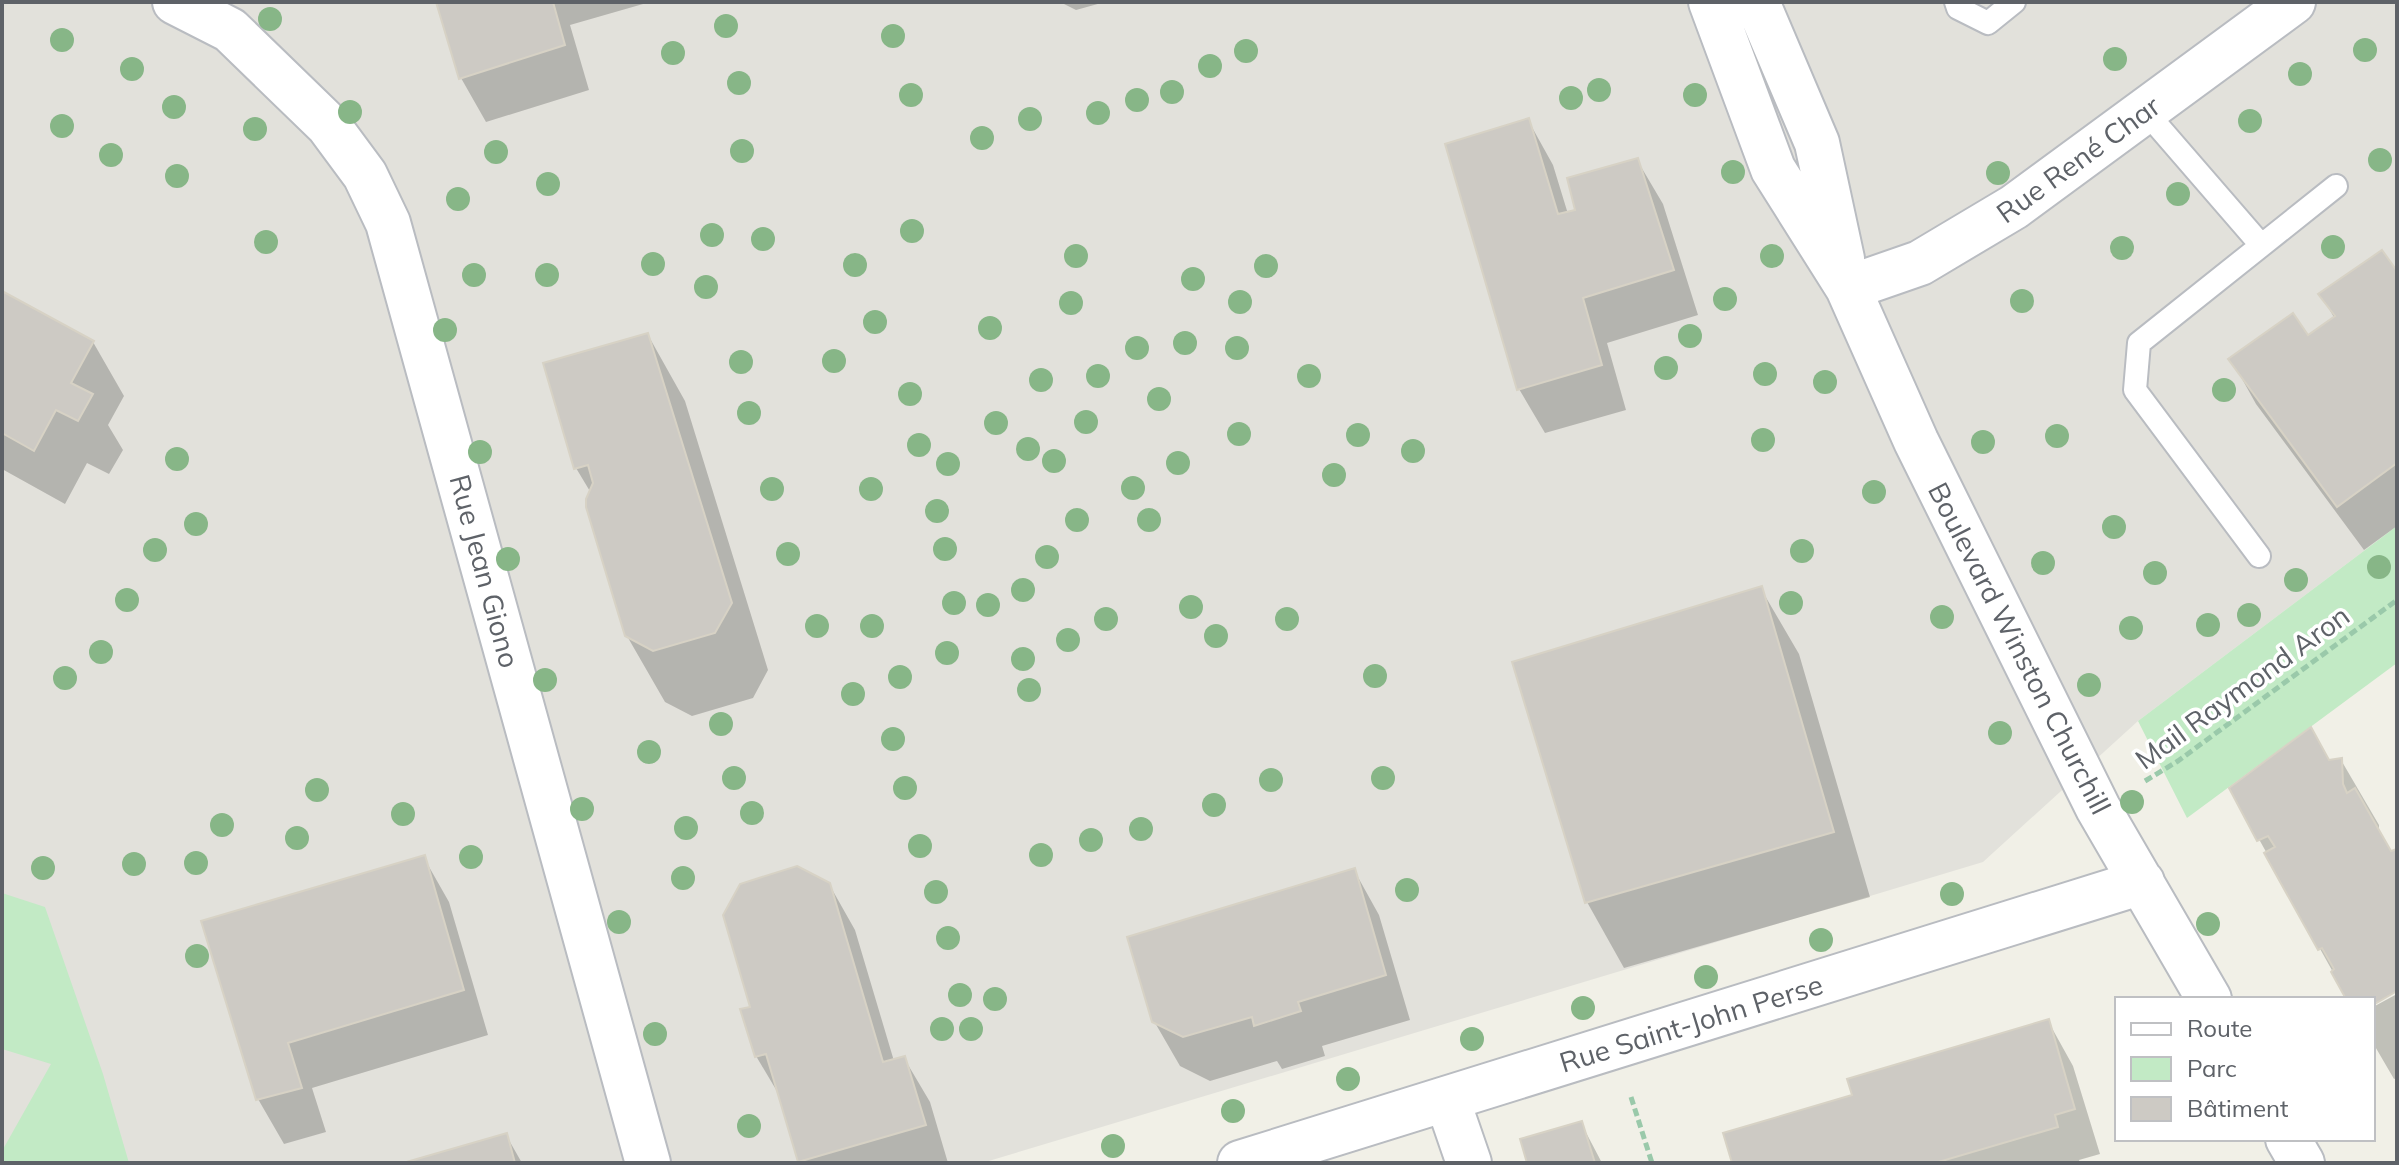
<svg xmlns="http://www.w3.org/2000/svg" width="2399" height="1165" font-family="Mulish,sans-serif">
<rect width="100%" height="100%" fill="#f1f0e7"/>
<path fill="#e2e1db" d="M2 2H2397V526L2138 721 1983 862 982 1163H2Z"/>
<path fill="#c2eac5" d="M2397 526V663L2187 818 2138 721Z
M2 893 45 907 103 1074 129 1163H2V1151L51 1064 2 1049Z"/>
<path fill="#0003" d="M438 2H650L570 25 589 90 486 122 461 78Z
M1060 2H1105L1076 10Z
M1528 120 1553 165 1568 214 1577 211 1637 160 1663 204 1698 315 1607 343 1626 410 1545 433 1519 389Z
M2397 274V526L2364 550 2256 404 2231 359 2308 338 2335 319 2321 295Z
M2 293 93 342 124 396 108 425 123 450 109 474 87 463 65 504 2 469Z
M648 335 685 401 768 670 753 698 692 716 665 702 627 636 591 493 576 468 545 365Z
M1761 589 1799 654 1870 897 1624 968 1587 902Z
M2341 760 2379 825V832L2391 853H2397V989L2373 1002V999H2348L2231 789Z
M424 858 449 902 488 1035 312 1088 326 1132 284 1144 258 1099 204 922Z
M1354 870 1379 915 1410 1020 1322 1046 1325 1056 1282 1069 1277 1061 1210 1081 1180 1066 1154 1021Z
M829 884 855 930 894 1061 904 1058 930 1102 948 1163H800L781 1098 756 1056 753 1008Z
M2397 994V1078L2394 1079 2373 1043V1007Z
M2048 1021 2073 1066 2100 1154 2079 1160 2080 1163H1734L1854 1097Z
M1581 1123 1602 1163H1529Z
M506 1135 522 1163H410Z"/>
<path fill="#cdcac4" stroke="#d7d2c5" stroke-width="2" d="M436 2H553L565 45 459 79Z
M1529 118 1558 214 1575 210 1567 178 1638 158 1674 270 1583 298 1602 365 1517 390 1445 144Z
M2382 250 2397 271V463L2337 507 2228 359 2293 313 2308 335 2335 316 2318 294Z
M2 291 94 341 71 383 93 394 78 421 56 410 34 451 2 433Z
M648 333 732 603 715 633 653 651 625 636 586 507V499L593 483 588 465 574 469 543 363Z
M1762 586 1834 832 1585 903 1512 662Z
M2311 727 2329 760 2342 758 2343 784 2347 793 2355 788 2391 851 2397 849V991L2373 1005V999H2346L2331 972 2334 969 2322 948 2318 950 2264 853 2275 847 2268 836 2257 841 2229 788Z
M425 855 464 990 288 1043 302 1088 256 1100 201 921Z
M797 866 830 883 883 1062 905 1056 926 1125 798 1162 766 1054 755 1057 740 1009 750 1007 723 915 740 884Z
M1355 868 1386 975 1298 1002 1301 1011 1254 1026 1252 1017 1183 1037 1152 1022 1127 937Z
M2049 1019 2075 1109 2055 1115 2058 1127 1935 1163H1732L1723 1133 1852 1095 1847 1079Z
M1582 1121 1595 1163H1527L1520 1139Z
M507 1133 515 1163H403Z"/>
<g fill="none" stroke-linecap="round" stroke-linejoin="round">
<defs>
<path id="lane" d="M1956 2 1958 8 1988 23 2014 2
M2145 111 2261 245
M2259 556 2135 390 2139 343 2336 186"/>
<path id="street" d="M175 2 230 30 328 125 365 175 388 223 648 1163
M1711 2 1773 169 1848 288 1916 441 2098 808 2209 999
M1757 2 1817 143 1842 259
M1848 288 1920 263 2014 207 2293 2
M1447 1099 1469 1163
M2288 1139 2302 1163
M1240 1163 2142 882"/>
</defs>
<use href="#lane" stroke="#b9bcc1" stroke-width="26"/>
<use href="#street" stroke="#b9bcc1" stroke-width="48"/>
<path stroke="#9ac9aa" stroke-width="5" stroke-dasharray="8 4" stroke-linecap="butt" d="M2145 781 2178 761 2397 600
M1631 1097 1652 1163"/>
<use href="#lane" stroke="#fff" stroke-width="22"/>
<use href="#street" stroke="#fff" stroke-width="44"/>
</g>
<g fill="#87b687">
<circle cx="270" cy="19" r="12"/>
<circle cx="726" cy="26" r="12"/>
<circle cx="893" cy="36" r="12"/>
<circle cx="62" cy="40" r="12"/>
<circle cx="2365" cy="50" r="12"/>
<circle cx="1246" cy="51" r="12"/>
<circle cx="673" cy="53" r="12"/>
<circle cx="2115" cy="59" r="12"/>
<circle cx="1210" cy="66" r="12"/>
<circle cx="132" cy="69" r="12"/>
<circle cx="2300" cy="74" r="12"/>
<circle cx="739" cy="83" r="12"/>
<circle cx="1599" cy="90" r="12"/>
<circle cx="1172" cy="92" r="12"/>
<circle cx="911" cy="95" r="12"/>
<circle cx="1695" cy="95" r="12"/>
<circle cx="1571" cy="98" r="12"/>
<circle cx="1137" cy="100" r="12"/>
<circle cx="174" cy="107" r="12"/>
<circle cx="350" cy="112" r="12"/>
<circle cx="1098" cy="113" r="12"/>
<circle cx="1030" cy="119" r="12"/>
<circle cx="2250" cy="121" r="12"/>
<circle cx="62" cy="126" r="12"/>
<circle cx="255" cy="129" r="12"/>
<circle cx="982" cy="138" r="12"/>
<circle cx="742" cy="151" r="12"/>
<circle cx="496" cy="152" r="12"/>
<circle cx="111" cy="155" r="12"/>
<circle cx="2380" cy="160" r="12"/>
<circle cx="1733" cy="172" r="12"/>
<circle cx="1998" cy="173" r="12"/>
<circle cx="177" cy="176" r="12"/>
<circle cx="548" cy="184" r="12"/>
<circle cx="2178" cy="194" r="12"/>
<circle cx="458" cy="199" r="12"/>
<circle cx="912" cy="231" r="12"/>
<circle cx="712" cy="235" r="12"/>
<circle cx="763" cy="239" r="12"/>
<circle cx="266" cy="242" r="12"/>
<circle cx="2333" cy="247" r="12"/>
<circle cx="2122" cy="248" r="12"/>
<circle cx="1076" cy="256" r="12"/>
<circle cx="1772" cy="256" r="12"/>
<circle cx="653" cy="264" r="12"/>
<circle cx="855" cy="265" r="12"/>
<circle cx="1266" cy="266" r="12"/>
<circle cx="474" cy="275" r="12"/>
<circle cx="547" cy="275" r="12"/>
<circle cx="1193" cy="279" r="12"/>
<circle cx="706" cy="287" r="12"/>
<circle cx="1725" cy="299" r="12"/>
<circle cx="2022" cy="301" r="12"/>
<circle cx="1240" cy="302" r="12"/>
<circle cx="1071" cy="303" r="12"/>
<circle cx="875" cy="322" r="12"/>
<circle cx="990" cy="328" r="12"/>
<circle cx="445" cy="330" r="12"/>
<circle cx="1690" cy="336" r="12"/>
<circle cx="1185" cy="343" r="12"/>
<circle cx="1137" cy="348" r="12"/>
<circle cx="1237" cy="348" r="12"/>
<circle cx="834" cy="361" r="12"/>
<circle cx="741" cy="362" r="12"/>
<circle cx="1666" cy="368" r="12"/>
<circle cx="1765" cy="374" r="12"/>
<circle cx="1098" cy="376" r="12"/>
<circle cx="1309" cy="376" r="12"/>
<circle cx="1041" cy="380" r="12"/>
<circle cx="1825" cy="382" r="12"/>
<circle cx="2224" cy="390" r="12"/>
<circle cx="910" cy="394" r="12"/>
<circle cx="1159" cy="399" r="12"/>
<circle cx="749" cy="413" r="12"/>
<circle cx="1086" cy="422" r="12"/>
<circle cx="996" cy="423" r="12"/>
<circle cx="1239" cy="434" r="12"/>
<circle cx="1358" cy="435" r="12"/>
<circle cx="2057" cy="436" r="12"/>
<circle cx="1763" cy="440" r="12"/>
<circle cx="1983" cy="442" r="12"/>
<circle cx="919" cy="445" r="12"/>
<circle cx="1028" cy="449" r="12"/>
<circle cx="1413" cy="451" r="12"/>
<circle cx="480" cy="452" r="12"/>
<circle cx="177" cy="459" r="12"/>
<circle cx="1054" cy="461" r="12"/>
<circle cx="1178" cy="463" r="12"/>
<circle cx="948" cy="464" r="12"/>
<circle cx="1334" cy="475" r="12"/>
<circle cx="1133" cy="488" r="12"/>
<circle cx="772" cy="489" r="12"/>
<circle cx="871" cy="489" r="12"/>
<circle cx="1874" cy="492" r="12"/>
<circle cx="937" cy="511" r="12"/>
<circle cx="1077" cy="520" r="12"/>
<circle cx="1149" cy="520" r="12"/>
<circle cx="196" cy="524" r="12"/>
<circle cx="2114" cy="527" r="12"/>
<circle cx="945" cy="549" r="12"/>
<circle cx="155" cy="550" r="12"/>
<circle cx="1802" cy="551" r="12"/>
<circle cx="788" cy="554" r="12"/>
<circle cx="1047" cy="557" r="12"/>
<circle cx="508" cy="559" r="12"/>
<circle cx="2043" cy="563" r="12"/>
<circle cx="2379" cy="567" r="12"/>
<circle cx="2155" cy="573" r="12"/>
<circle cx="2296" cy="580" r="12"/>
<circle cx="1023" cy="590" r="12"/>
<circle cx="127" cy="600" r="12"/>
<circle cx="954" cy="603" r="12"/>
<circle cx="1791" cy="603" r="12"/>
<circle cx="988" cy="605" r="12"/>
<circle cx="1191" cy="607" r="12"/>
<circle cx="2249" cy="615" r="12"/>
<circle cx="1942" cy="617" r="12"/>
<circle cx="1106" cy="619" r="12"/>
<circle cx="1287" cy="619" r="12"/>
<circle cx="2208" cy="625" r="12"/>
<circle cx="817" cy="626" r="12"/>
<circle cx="872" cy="626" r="12"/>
<circle cx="2131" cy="628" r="12"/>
<circle cx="1216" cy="636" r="12"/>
<circle cx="1068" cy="640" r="12"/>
<circle cx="101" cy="652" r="12"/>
<circle cx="947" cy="653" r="12"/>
<circle cx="1023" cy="659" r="12"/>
<circle cx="1375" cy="676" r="12"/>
<circle cx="900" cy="677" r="12"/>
<circle cx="65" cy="678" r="12"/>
<circle cx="545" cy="680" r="12"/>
<circle cx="2089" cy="685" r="12"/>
<circle cx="1029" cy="690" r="12"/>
<circle cx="853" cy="694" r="12"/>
<circle cx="721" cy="724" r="12"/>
<circle cx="2000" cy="733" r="12"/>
<circle cx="893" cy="739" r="12"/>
<circle cx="649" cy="752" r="12"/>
<circle cx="734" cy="778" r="12"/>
<circle cx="1383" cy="778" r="12"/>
<circle cx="1271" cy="780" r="12"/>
<circle cx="905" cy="788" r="12"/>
<circle cx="317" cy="790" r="12"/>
<circle cx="2132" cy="802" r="12"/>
<circle cx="1214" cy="805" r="12"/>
<circle cx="582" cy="809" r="12"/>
<circle cx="752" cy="813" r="12"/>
<circle cx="403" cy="814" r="12"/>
<circle cx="222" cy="825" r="12"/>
<circle cx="686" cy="828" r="12"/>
<circle cx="1141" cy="829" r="12"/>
<circle cx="297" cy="838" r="12"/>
<circle cx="1091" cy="840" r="12"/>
<circle cx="920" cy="846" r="12"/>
<circle cx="1041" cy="855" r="12"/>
<circle cx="471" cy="857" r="12"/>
<circle cx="196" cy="863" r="12"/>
<circle cx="134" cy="864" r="12"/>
<circle cx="43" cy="868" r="12"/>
<circle cx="683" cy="878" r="12"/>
<circle cx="1407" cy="890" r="12"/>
<circle cx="936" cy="892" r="12"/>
<circle cx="1952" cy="894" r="12"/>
<circle cx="619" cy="922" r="12"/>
<circle cx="2208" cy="924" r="12"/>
<circle cx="948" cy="938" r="12"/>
<circle cx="1821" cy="940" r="12"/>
<circle cx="197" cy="956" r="12"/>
<circle cx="1706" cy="977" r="12"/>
<circle cx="960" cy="995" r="12"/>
<circle cx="995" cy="999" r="12"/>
<circle cx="1583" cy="1008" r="12"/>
<circle cx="942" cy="1029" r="12"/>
<circle cx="971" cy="1029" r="12"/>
<circle cx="655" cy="1034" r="12"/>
<circle cx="1472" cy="1039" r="12"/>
<circle cx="1348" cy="1079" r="12"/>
<circle cx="1233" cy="1111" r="12"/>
<circle cx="749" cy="1126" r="12"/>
<circle cx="1113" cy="1146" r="12"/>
</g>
<g text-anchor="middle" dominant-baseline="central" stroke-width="7" stroke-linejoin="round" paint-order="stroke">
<g font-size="28" fill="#5e6268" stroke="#fff">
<text transform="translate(2078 159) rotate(-36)">Rue René Char</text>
<text transform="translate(485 571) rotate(75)">Rue Jean Giono</text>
<text transform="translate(2020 648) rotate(63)">Boulevard Winston Churchill</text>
<text transform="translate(2242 687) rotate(-36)">Mail Raymond Aron</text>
<text transform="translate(1691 1023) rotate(-17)">Rue Saint-John Perse</text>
</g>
</g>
<rect width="2399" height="1165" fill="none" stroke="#5e6268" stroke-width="8"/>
<rect x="2115" y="997" width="260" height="144" fill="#ffffff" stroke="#bfc0c3" stroke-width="2"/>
<rect x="2131" y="1023" width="40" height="12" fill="#ffffff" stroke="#bfc0c3" stroke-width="2"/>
<text x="2187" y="1037" font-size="24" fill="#5e6268">Route</text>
<rect x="2131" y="1057" width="40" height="24" fill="#c2eac5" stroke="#bfc0c3" stroke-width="2"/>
<text x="2187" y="1077" font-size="24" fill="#5e6268">Parc</text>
<rect x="2131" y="1097" width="40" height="24" fill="#cdcac4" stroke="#bfc0c3" stroke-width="2"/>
<text x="2187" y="1117" font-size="24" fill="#5e6268">Bâtiment</text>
</svg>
